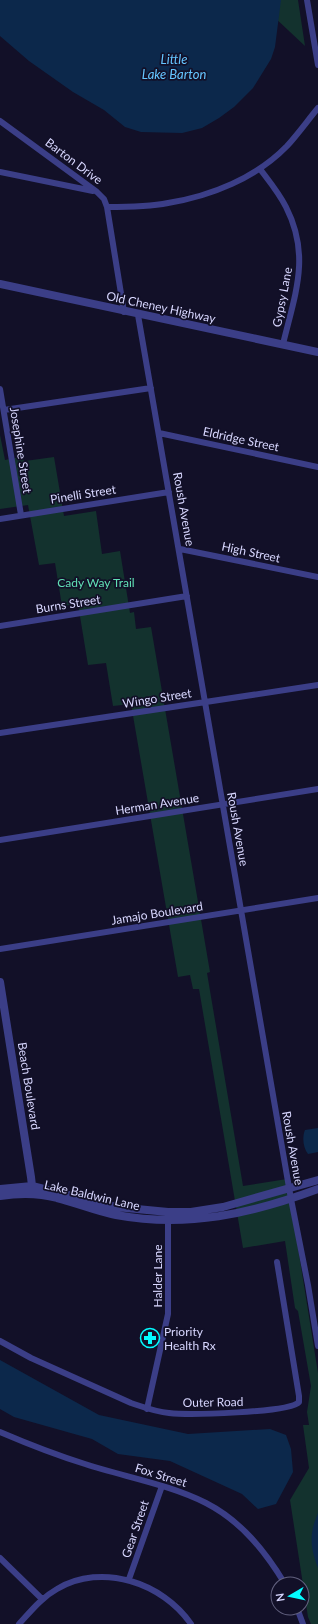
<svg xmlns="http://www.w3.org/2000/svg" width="318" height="1624" font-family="Lato,sans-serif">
<rect width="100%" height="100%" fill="#121028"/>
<path fill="#13322e" d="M256 0H298L305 46Z
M0 435 5 460 20 457 25 461 54 457 64 516 96 511 102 554 120 551 130 613 134 612 136 629 151 627 210 972 207 973 243 1186 287 1179 318 1373V1624H311L308 1617 290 1500 309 1468 303 1425H309L307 1412 311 1386 298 1311 295 1308 285 1241 243 1248 199 989H193L190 975 178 977 131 704 113 706 106 663 88 665 78 604 62 606 55 563 39 565 28 505 0 509Z"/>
<path fill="#0c284b" d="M0 0H281L275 47 271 59 253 88 234 107 219 118 202 128 182 133 141 132 125 127 104 110 73 92 29 61 0 36Z
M318 1128V1152L308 1154C303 1148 302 1137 305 1130Z
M0 1360 99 1415 188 1434 270 1429 286 1435 291 1449 293 1472 276 1504 258 1509 242 1494 170 1461 118 1454 92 1439 14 1417 0 1409Z
M318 1513V1568C310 1547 309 1534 318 1513Z"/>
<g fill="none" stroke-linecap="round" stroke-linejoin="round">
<path stroke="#3b3e87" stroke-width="6" d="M307 0 318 65
M0 121 97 192 104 199 107 207 124 312
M260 169C269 181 279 193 286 207 311 256 295 294 283 344
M0 172 93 191
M107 207C127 207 148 207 168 203 211 196 256 178 287 146 298 134 308 120 318 108
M138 315 291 1199 308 1285 318 1346
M0 389 21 515
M4 410 151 388
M159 433 318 467
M0 519 169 492
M180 549 318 577
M0 626 187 596
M0 733 318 685
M0 840 318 789
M0 949 318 898
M0 1341 31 1358 131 1403C143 1407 156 1412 169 1413 187 1415 290 1413 299 1402V1396L277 1262
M147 1409 168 1314V1217
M0 1432C28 1444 56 1455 85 1464 125 1477 168 1484 206 1503 241 1521 265 1551 285 1584
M0 1558 42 1599
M129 1579 162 1486
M297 1608 303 1624
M19 1624C31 1611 41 1598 57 1589 102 1562 163 1583 191 1624"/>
<path stroke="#3b3e87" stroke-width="8" d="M0 284 318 352
M0 982 31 1177 32 1186 31 1191
M0 1189 32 1186 116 1207 168 1212H191L223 1207 318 1180
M0 1196C19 1193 39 1193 57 1198 77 1203 96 1211 116 1215 187 1228 251 1214 318 1189"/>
</g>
<defs>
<symbol id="pharmacy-ring" viewBox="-11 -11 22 22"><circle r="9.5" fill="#121028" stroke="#03fbff" stroke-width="1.5"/><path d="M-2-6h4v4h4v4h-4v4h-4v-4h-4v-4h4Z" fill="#03fbff"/></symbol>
</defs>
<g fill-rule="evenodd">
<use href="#pharmacy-ring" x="139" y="1327" width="22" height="22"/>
</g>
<g text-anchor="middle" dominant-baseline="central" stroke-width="3.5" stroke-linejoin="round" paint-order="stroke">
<g font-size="12" fill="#d8d7ff" stroke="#121028">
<text transform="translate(74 161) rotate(37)">Barton Drive</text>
<text transform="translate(282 297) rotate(-79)">Gypsy Lane</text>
<text transform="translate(161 307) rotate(12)">Old Cheney Highway</text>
<text transform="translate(241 439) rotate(12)">Eldridge Street</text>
<text transform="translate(21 450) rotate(81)">Josephine Street</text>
<text transform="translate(83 494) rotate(-9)">Pinelli Street</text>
<text transform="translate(184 509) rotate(80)">Roush Avenue</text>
<text transform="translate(251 552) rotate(12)">High Street</text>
<text transform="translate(68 604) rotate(-9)">Burns Street</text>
<text transform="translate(157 698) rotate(-9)">Wingo Street</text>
<text transform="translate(157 804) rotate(-9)">Herman Avenue</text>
<text transform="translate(238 829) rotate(80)">Roush Avenue</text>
<text transform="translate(157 913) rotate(-9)">Jamajo Boulevard</text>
<text transform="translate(29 1086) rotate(81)">Beach Boulevard</text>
<text transform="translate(293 1148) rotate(80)">Roush Avenue</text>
<text transform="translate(92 1195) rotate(13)">Lake Baldwin Lane</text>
<text transform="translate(157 1276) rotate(-90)">Halder Lane</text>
<text transform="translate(213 1402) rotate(-1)">Outer Road</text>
<text transform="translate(161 1475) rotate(17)">Fox Street</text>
<text transform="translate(135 1529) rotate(-71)">Gear Street</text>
</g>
<g font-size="12" fill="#61e1b6" stroke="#121028">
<text x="96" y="582">Cady Way Trail</text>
</g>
<g font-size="12" fill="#d8d7ff" stroke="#121028" text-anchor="start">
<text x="164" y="1331">Priority<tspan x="164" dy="14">Health Rx</tspan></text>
</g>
<g font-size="13" font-style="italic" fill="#65c5ff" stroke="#121028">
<text x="174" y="59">Little<tspan x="174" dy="15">Lake Barton</tspan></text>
</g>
</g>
<g transform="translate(290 1596) rotate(261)"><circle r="19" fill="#121028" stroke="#61607e"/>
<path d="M0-3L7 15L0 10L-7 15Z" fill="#03fbff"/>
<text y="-6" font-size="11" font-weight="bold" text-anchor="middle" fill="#d8d7ff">N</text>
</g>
</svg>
